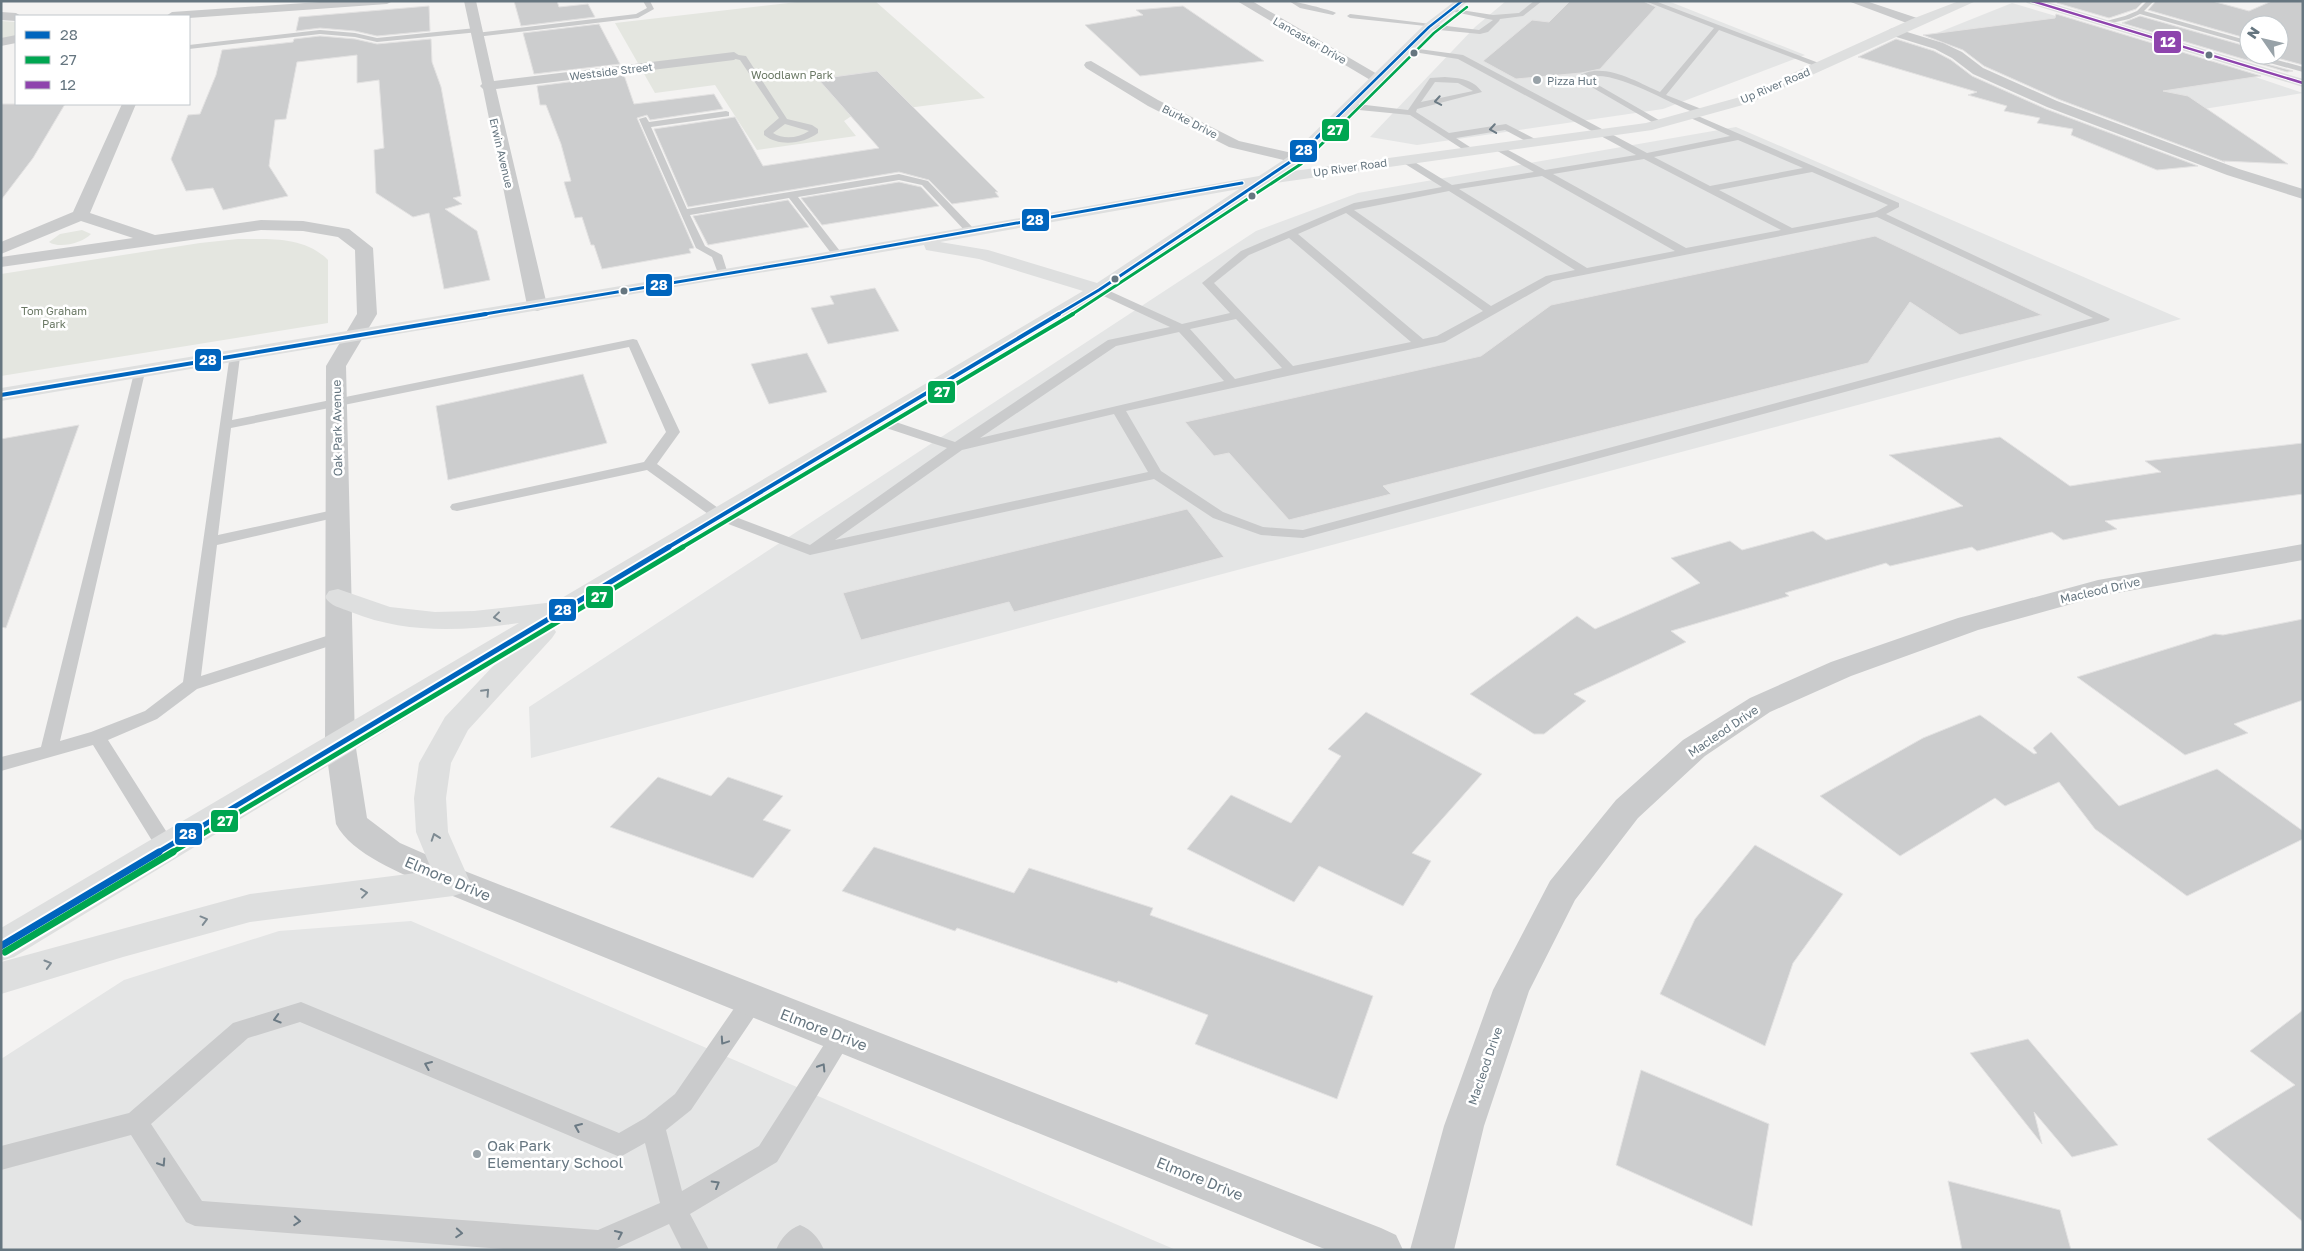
<svg xmlns="http://www.w3.org/2000/svg" width="2304" height="1251" font-family="'Golos Text',sans-serif">
<rect width="100%" height="100%" fill="#f4f3f2"/>
<path fill="#e4e5e5" d="M1506 1H1668L1805 55 1663 109 1417 145 1370 137 1475 27Z
M2012 3 2208 61 2303 93 2160 116 1927 37Z
M1736 127 2181 319 531 758 529 707 1256 231 1358 193Z
M411 921 1176 1250H1V1059L124 980 279 931Z"/>
<path fill="#e4e6e0" d="M806 1H875L985 98 853 115 844 121 856 136 757 150 715 85 655 93 615 23Z
M1 21 16 22V36L1 39Z
M82 230 91 234C83 243 59 249 49 242L60 234Z
M238 239C269 239 305 236 328 260V323L1 376V274L200 243Z"/>
<path fill="#cccdce" stroke="#e3e2e2" d="M514 1H557L559 7 588 4 595 17 521 26Z
M1570 1H1643L1656 7 1600 69 1581 73 1516 79 1483 61 1532 20 1549 22Z
M2057 1H2144L2136 9 2109 18 2057 3Z
M2156 1H2212L2249 11 2272 1H2303V65L2266 55H2279V25H2249V39L2148 10Z
M429 6 430 31 377 36 355 31 320 28 296 31 299 17Z
M1183 6 1264 61 1140 76 1085 25 1143 15 1136 10Z
M2056 14 2261 76 2163 91 2188 96 2288 164 2223 161 2225 162 2058 99 1984 66 1963 50 1923 35 2055 18Z
M2140 16 2249 47 2248 59 2293 71 2287 72 2122 23Z
M599 24 620 64 534 74 523 33Z
M320 36 355 39 377 44 431 39 432 62 441 87 461 196 453 198 462 204 445 209 477 231 490 280 444 289 429 213 413 217 376 193 374 150 384 148 379 80 357 83V55L297 62 286 119 275 120 269 166 288 196 223 210 213 188 186 191 171 159 188 115 200 114 216 75 222 50 293 42 294 39Z
M1896 39 1934 51 1951 60 1972 76 2046 109 2198 166 2157 170 2071 135 2073 129 2037 123 2040 118 2004 111 2007 106 1968 95 1977 92 1858 57Z
M877 71 998 192H995L999 197 952 204 929 180 899 172 688 207 654 129 735 117 763 166 879 148 818 79Z
M624 75 634 104 714 94 723 109 650 120 647 115 637 118 694 248 689 249 691 253 602 269 594 245H591L582 217 575 218 564 182 571 181 561 144 546 105H540L537 86Z
M1 104H65L33 158 1 200Z
M899 182 921 187 939 206 822 225 801 198Z
M788 200 809 227 708 245 693 216Z
M1875 236 2042 315 1960 335 1910 302 1868 363 1383 486 1391 494 1289 520 1229 453 1214 456 1185 422 1481 356 1551 305Z
M875 288 899 331 828 344 811 308 834 304 830 296Z
M807 353 827 392 769 404 751 364Z
M583 374 607 443 448 480 436 406Z
M79 425 6 628 1 627V439Z
M2000 437 2070 486 2161 472 2145 461 2303 443V494L2105 521 2117 529 2063 540 2052 532 1977 551 1972 547 1890 566 1886 563 1785 593 1789 596 1671 631 1686 642 1574 694 1586 701 1544 734H1534L1470 694 1577 616 1595 629 1700 583 1671 558 1730 541 1742 550 1813 531 1826 540 1963 506 1889 455Z
M1187 509 1224 557 1014 612 1009 602 861 640 843 593Z
M2303 619V700L2234 724 2248 733 2185 755 2077 677 2215 634 2223 635Z
M1366 712 1482 774 1412 853 1431 861 1403 906 1319 866 1294 902 1187 849 1231 795 1291 823 1341 756 1328 749Z
M1980 715 2034 754 2037 753 2033 748 2051 732 2119 806 2217 769 2303 831V839L2187 896 2095 829 2059 782 2005 806 1995 798 1900 856 1820 796 1923 738Z
M658 777 711 796 728 777 783 796 763 820 791 830 753 878 610 827Z
M1755 845 1843 894 1793 963 1765 1046 1660 994 1695 919Z
M874 847 1014 893 1029 868 1153 908 1150 915 1373 996 1337 1099 1195 1044 1208 1015 1118 981 1117 983 957 928 955 931 842 891Z
M2303 1010V1222L2207 1139 2295 1085 2250 1051Z
M2028 1039 2118 1145 2072 1157 2034 1112 2042 1144 1970 1053Z
M1641 1070 1769 1124 1752 1226 1616 1165Z
M1948 1181 2060 1210 2071 1250H1962Z"/>
<g fill="none" stroke-linecap="round" stroke-linejoin="round">
<path fill="#cacbcc" fill-rule="evenodd" d="M643 1H650L654 9 638 18 476 37 472 35 476 33 636 14 647 8Z
M1289 1C1295 1 1331 10 1336 13L1333 15 1300 8Z
M1534 1H1542L1523 16 1500 19 1499 21 1488 32 1480 34 1429 29 1426 26 1350 18 1347 16 1350 14 1479 30 1493 20 1445 10 1448 8 1493 15 1519 13Z
M1645 1H1655L1824 65 1817 67 1719 30 1666 95 1704 110V114L1701 115C1672 106 1613 67 1586 78L1664 123 1657 125 1576 78C1600 59 1637 82 1660 92L1714 28Z
M2147 1H2154L2144 11 2249 41V45L2140 14 2129 19 2103 25 2099 23 2125 16 2137 11Z
M476 28H479V32L377 42 355 37 320 34 189 49V45L320 30 355 33 377 38Z
M1404 47 1463 55 1647 153 1730 136 1684 115 1691 113 1899 203V207L1886 214 2110 319 2108 321 1303 538 1261 535 1213 518 1154 479 810 555 715 519 647 470 457 511 452 510 450 507 452 504 644 462 666 432 629 347 231 428 218 535 338 509 345 513 338 517 217 545 201 676 339 632 345 633 347 637 345 641 197 689 157 719 108 740 173 842 176 847 173 852 166 855 159 852 93 745 1 771V757L41 747 135 369H143L145 372 60 741 91 732 145 711 183 682 230 354H238L240 357 232 420 633 339 637 340 680 432 657 464 725 513 810 545 947 448 874 424 872 421 874 418H884L955 442 1108 340 1170 327 1095 292 1093 290 1095 288H1103L1182 324 1230 313 1202 283 1241 251 1354 203 1442 187 1402 162V158H1408L1452 185 1534 172 1494 149V145L1497 144 1545 170 1636 155 1458 59 1407 51H1404ZM1738 140 1803 168 1710 186 1654 157ZM1644 159 1781 230 1686 248 1553 174ZM1812 172 1888 205 1875 212 1792 228 1719 190ZM1542 176 1675 251 1587 268 1459 189ZM1449 191 1575 270 1546 276 1491 306 1354 210ZM1346 213 1483 311 1437 336 1423 339 1298 234ZM1877 217 2093 318 1303 530 1263 527 1223 512 1161 471 1126 411 1445 342 1553 281ZM1289 238 1411 342 1293 366 1214 283 1249 255ZM1236 319 1282 368 1235 379 1190 329ZM1179 332 1224 381 980 438 1116 346ZM1114 414 1148 472 835 540 962 450Z
M2249 53V55H2259L2303 67V72L2248 57Z
M731 54 746 56 787 119 812 125 818 129V133C803 144 779 147 764 135V131L779 118 740 60 731 58ZM785 124 809 131C798 138 784 140 773 133Z
M1445 77C1459 78 1473 79 1482 92L1417 109 1416 112 1449 133 1506 124 1537 140V144H1531L1505 130 1456 138 1473 149V153L1470 154 1410 115 1349 109 1345 106 1349 103 1408 110 1430 78ZM1435 82 1458 83 1473 91 1421 102Z
M726 111 729 112V116L651 127 687 209 899 174 928 181 976 231 971 234 967 233 922 185 899 180 798 197 843 255 838 258 834 257 789 198 690 215 705 246 722 255 728 274 723 277 719 276 712 257 696 248 639 119 646 117 649 122Z
M752 991 760 994 763 1001 760 1008 691 1110 666 1130 682 1191 759 1146 834 1029 842 1026 850 1029 853 1036 777 1162 690 1214 709 1250H682L669 1224 613 1250H518L195 1226 186 1222 131 1135 1 1170V1146L129 1113 233 1023 301 1002 619 1133 645 1118 675 1094 744 994ZM300 1022 620 1157 645 1143 660 1203 598 1230 202 1201 151 1124 248 1038Z
M800 1225C812 1230 819 1238 824 1250H776C781 1238 788 1230 800 1225Z"/>
<path fill="#cacbcc" fill-rule="evenodd" d="M334 1H393L387 4 189 18V16H166L172 12Z
M464 1H476L494 81 734 52 740 56 734 60 496 89 547 305 544 309 537 311 530 309 527 305 483 89 480 86 482 84Z
M1237 1H1252L1384 78 1382 81H1372Z
M1848 1H1866L1920 19 1922 22 1916 26 1912 25Z
M1 12 16 13 21 16H16V21L1 20Z
M1894 28 1943 43 1962 52 1983 68 2057 101 2239 169 2303 189V199L2227 175 2047 107 1973 74 1952 58 1935 49 1890 35 1888 32 1890 29Z
M16 35V43L1 46V38Z
M1091 61 1158 100 1239 141 1301 155 1304 158 1301 161 1296 163 1229 147 1148 106 1086 68 1084 65 1086 62Z
M122 104H136L90 213 155 235 261 220 303 221 349 229 373 248 377 314 346 366 355 742 367 818 400 843 457 868 1381 1228 1396 1235 1403 1250H1327L433 888C402 873 352 855 336 824L325 742 326 366 357 314 355 250 338 237 303 231 261 230 1 267V257L133 238 81 221 1 254V242L73 212Z
M2303 544V560L2100 596 1978 630 1851 676 1770 712 1705 756 1638 818 1575 900 1529 991 1484 1126 1454 1250H1410L1444 1126 1493 990 1550 881 1616 800 1683 740 1750 698 1831 662 1958 618 2098 580Z"/>
<path fill="#dedfdf" fill-rule="evenodd" d="M1455 1H1468L1433 30 1301 161 1286 172 1646 123 1740 97 1912 19 1959 1H1976L1750 103 1652 130 1269 184 1106 294 554 629 556 632 552 638 468 730 451 763 446 798 448 832 470 882 465 892 453 896 250 922 123 957 1 994V962L250 894 432 871 416 832 414 798 419 763 445 717 495 664 14 957 1 961V928L519 623C462 631 405 634 351 612 341 608 330 606 325 597L329 591 338 589 390 607 435 612 474 611 555 602 1083 291 979 259 926 250 924 245 1 401V388L809 255 1259 176 1291 155 1425 24ZM1239 189 1097 283 988 250 940 242Z
M2025 1H2044L2303 79V87L2027 3Z"/>
<defs>
<path id="bus-1-far4" d="M1317 137 1429 27 1462 1"/>
<path id="bus-1-far3" d="M479 315 809 260 1242 183
M1057 315 1099 290 1296 158 1319 136"/>
<path id="bus-1-far2" d="M1 395 486 314
M667 548 1059 314"/>
<path id="bus-1-far1" d="M157 853 669 547"/>
<path id="bus-1" d="M1 946 159 852"/>
<path id="bus-2-far4" d="M1329 137 1434 33 1467 7"/>
<path id="bus-2-far3" d="M1071 315 1301 164 1330 136"/>
<path id="bus-2-far2" d="M681 548 1073 314"/>
<path id="bus-2-far1" d="M171 853 683 547"/>
<path id="bus-2" d="M5 952 173 852"/>
<path id="bus-3" d="M2032 1 2303 83"/>
</defs>
<use href="#bus-1-far4" stroke="#fff" stroke-width="4.5"/>
<use href="#bus-1-far3" stroke="#fff" stroke-width="5.5"/>
<use href="#bus-1-far2" stroke="#fff" stroke-width="7"/>
<use href="#bus-1-far1" stroke="#fff" stroke-width="9"/>
<use href="#bus-1" stroke="#fff" stroke-width="11"/>
<use href="#bus-2-far4" stroke="#fff" stroke-width="4.5"/>
<use href="#bus-2-far3" stroke="#fff" stroke-width="5.5"/>
<use href="#bus-2-far2" stroke="#fff" stroke-width="7"/>
<use href="#bus-2-far1" stroke="#fff" stroke-width="9"/>
<use href="#bus-2" stroke="#fff" stroke-width="11"/>
<use href="#bus-3" stroke="#fff" stroke-width="4.5"/>
<use href="#bus-1-far4" stroke="#0065bd" stroke-width="2.5"/>
<use href="#bus-1-far3" stroke="#0065bd" stroke-width="3"/>
<use href="#bus-1-far2" stroke="#0065bd" stroke-width="4"/>
<use href="#bus-1-far1" stroke="#0065bd" stroke-width="5"/>
<use href="#bus-1" stroke="#0065bd" stroke-width="7"/>
<use href="#bus-2-far4" stroke="#00a651" stroke-width="2.5"/>
<use href="#bus-2-far3" stroke="#00a651" stroke-width="3"/>
<use href="#bus-2-far2" stroke="#00a651" stroke-width="4"/>
<use href="#bus-2-far1" stroke="#00a651" stroke-width="5"/>
<use href="#bus-2" stroke="#00a651" stroke-width="7"/>
<use href="#bus-3" stroke="#8e44ad" stroke-width="2.5"/>
</g>
<defs><path id="oneway-chevron" d="M-2-3.5L2.5 0L-2 3.5" fill="none" stroke-width="1.6" stroke-linecap="round" stroke-linejoin="round" transform="scale(1.25)"/></defs>
<g stroke="#6b7a84">
<use href="#oneway-chevron" transform="translate(1438 101) rotate(170)"/>
<use href="#oneway-chevron" transform="translate(1493 129) rotate(171)"/>
<use href="#oneway-chevron" transform="translate(277 1019) rotate(164)"/>
<use href="#oneway-chevron" transform="translate(724 1041) rotate(124)"/>
<use href="#oneway-chevron" transform="translate(428 1065) rotate(-157)"/>
<use href="#oneway-chevron" transform="translate(822 1067) rotate(-58)"/>
<use href="#oneway-chevron" transform="translate(578 1127) rotate(-157)"/>
<use href="#oneway-chevron" transform="translate(162 1163) rotate(57)"/>
<use href="#oneway-chevron" transform="translate(716 1184) rotate(-30)"/>
<use href="#oneway-chevron" transform="translate(297 1221) rotate(4)"/>
<use href="#oneway-chevron" transform="translate(459 1233) rotate(4)"/>
<use href="#oneway-chevron" transform="translate(619 1234) rotate(-25)"/>
</g>
<g stroke="#7e8b93">
<use href="#oneway-chevron" transform="translate(497 617) rotate(173)"/>
<use href="#oneway-chevron" transform="translate(486 692) rotate(-47)"/>
<use href="#oneway-chevron" transform="translate(435 837) rotate(-109)"/>
<use href="#oneway-chevron" transform="translate(364 893) rotate(-7)"/>
<use href="#oneway-chevron" transform="translate(204 920) rotate(-15)"/>
<use href="#oneway-chevron" transform="translate(48 964) rotate(-16)"/>
</g>
<g fill="#667680" stroke="#fff" stroke-width="2">
<circle cx="1414" cy="53" r="4.5"/>
<circle cx="2209" cy="55" r="4.5"/>
<circle cx="1252" cy="196" r="4.5"/>
<circle cx="1115" cy="279" r="4.5"/>
<circle cx="624" cy="291" r="4.5"/>
</g>
<g fill="#98a2a8" stroke="#fff" stroke-width="2">
<circle cx="1537" cy="80" r="5"/>
<circle cx="477" cy="1154" r="5"/>
</g>
<g text-anchor="middle" dominant-baseline="central" stroke-width="5" stroke-linejoin="round" paint-order="stroke">
<g font-size="11" fill="#667680" stroke="#fff">
<text transform="translate(1310 40) rotate(30)">Lancaster Drive</text>
<text transform="translate(611 71) rotate(-7)">Westside Street</text>
<text transform="translate(1775 85) rotate(-23)">Up River Road</text>
<text transform="translate(1190 121) rotate(27)">Burke Drive</text>
<text transform="translate(502 153) rotate(77)">Erwin Avenue</text>
<text transform="translate(1350 167) rotate(-8)">Up River Road</text>
</g>
<g font-size="11" fill="#6a7864" stroke="#fff">
<text x="792" y="74">Woodlawn Park</text>
<text x="54" y="310">Tom Graham<tspan x="54" dy="13">Park</tspan></text>
</g>
<g font-size="11" fill="#667680" stroke="#fff" text-anchor="start">
<text x="1547" y="80">Pizza Hut</text>
</g>
<g font-size="12" fill="#667680" stroke="#fff">
<text transform="translate(337 428) rotate(-91)">Oak Park Avenue</text>
<text transform="translate(2100 590) rotate(-13)">Macleod Drive</text>
<text transform="translate(1723 731) rotate(-34)">Macleod Drive</text>
<text transform="translate(1485 1066) rotate(-71)">Macleod Drive</text>
</g>
<g font-size="15" fill="#667680" stroke="#fff">
<text transform="translate(448 878) rotate(23)">Elmore Drive</text>
<text transform="translate(824 1029) rotate(21)">Elmore Drive</text>
<text transform="translate(1200 1178) rotate(22)">Elmore Drive</text>
</g>
<g font-size="15" fill="#667680" stroke="#fff" text-anchor="start">
<text x="487" y="1145">Oak Park<tspan x="487" dy="17">Elementary School</tspan></text>
</g>
</g>
<g stroke="#fff" stroke-width="2">
<rect x="2153" y="30" width="29" height="24" rx="5" fill="#8e44ad"/>
<rect x="1321" y="118" width="29" height="24" rx="5" fill="#00a651"/>
<rect x="1289" y="139" width="29" height="24" rx="5" fill="#0065bd"/>
<rect x="1021" y="208" width="29" height="24" rx="5" fill="#0065bd"/>
<rect x="645" y="273" width="28" height="24" rx="5" fill="#0065bd"/>
<rect x="194" y="348" width="28" height="24" rx="5" fill="#0065bd"/>
<rect x="927" y="380" width="29" height="24" rx="5" fill="#00a651"/>
<rect x="585" y="585" width="29" height="24" rx="5" fill="#00a651"/>
<rect x="548" y="598" width="29" height="24" rx="5" fill="#0065bd"/>
<rect x="210" y="809" width="29" height="24" rx="5" fill="#00a651"/>
<rect x="174" y="822" width="29" height="24" rx="5" fill="#0065bd"/>
</g>
<g font-size="14" text-anchor="middle" font-weight="bold" fill="#fff">
<text x="2168" y="47">12</text>
<text x="1335" y="135">27</text>
<text x="1304" y="155">28</text>
<text x="1035" y="225">28</text>
<text x="659" y="290">28</text>
<text x="208" y="365">28</text>
<text x="942" y="397">27</text>
<text x="599" y="602">27</text>
<text x="563" y="615">28</text>
<text x="225" y="826">27</text>
<text x="188" y="839">28</text>
</g>
<rect width="2304" height="1251" fill="none" stroke="#667680" stroke-width="5"/>
<rect x="15" y="15" width="175" height="90" fill="#ffffff" stroke="#c2c8cc"/>
<rect x="25" y="31" width="25" height="8" fill="#0065bd" stroke="#c2c8cc"/>
<text x="60" y="40" font-size="15" fill="#667680">28</text>
<rect x="25" y="56" width="25" height="8" fill="#00a651" stroke="#c2c8cc"/>
<text x="60" y="65" font-size="15" fill="#667680">27</text>
<rect x="25" y="81" width="25" height="8" fill="#8e44ad" stroke="#c2c8cc"/>
<text x="60" y="90" font-size="15" fill="#667680">12</text>
<g transform="translate(2264 40) rotate(304)"><circle r="24" fill="#ffffff" stroke="#c2c8cc"/>
<path d="M0-4L9 19L0 12L-9 19Z" fill="#98a2a8"/>
<text y="-8" font-size="14" font-weight="bold" text-anchor="middle" fill="#667680">N</text>
</g>
</svg>
